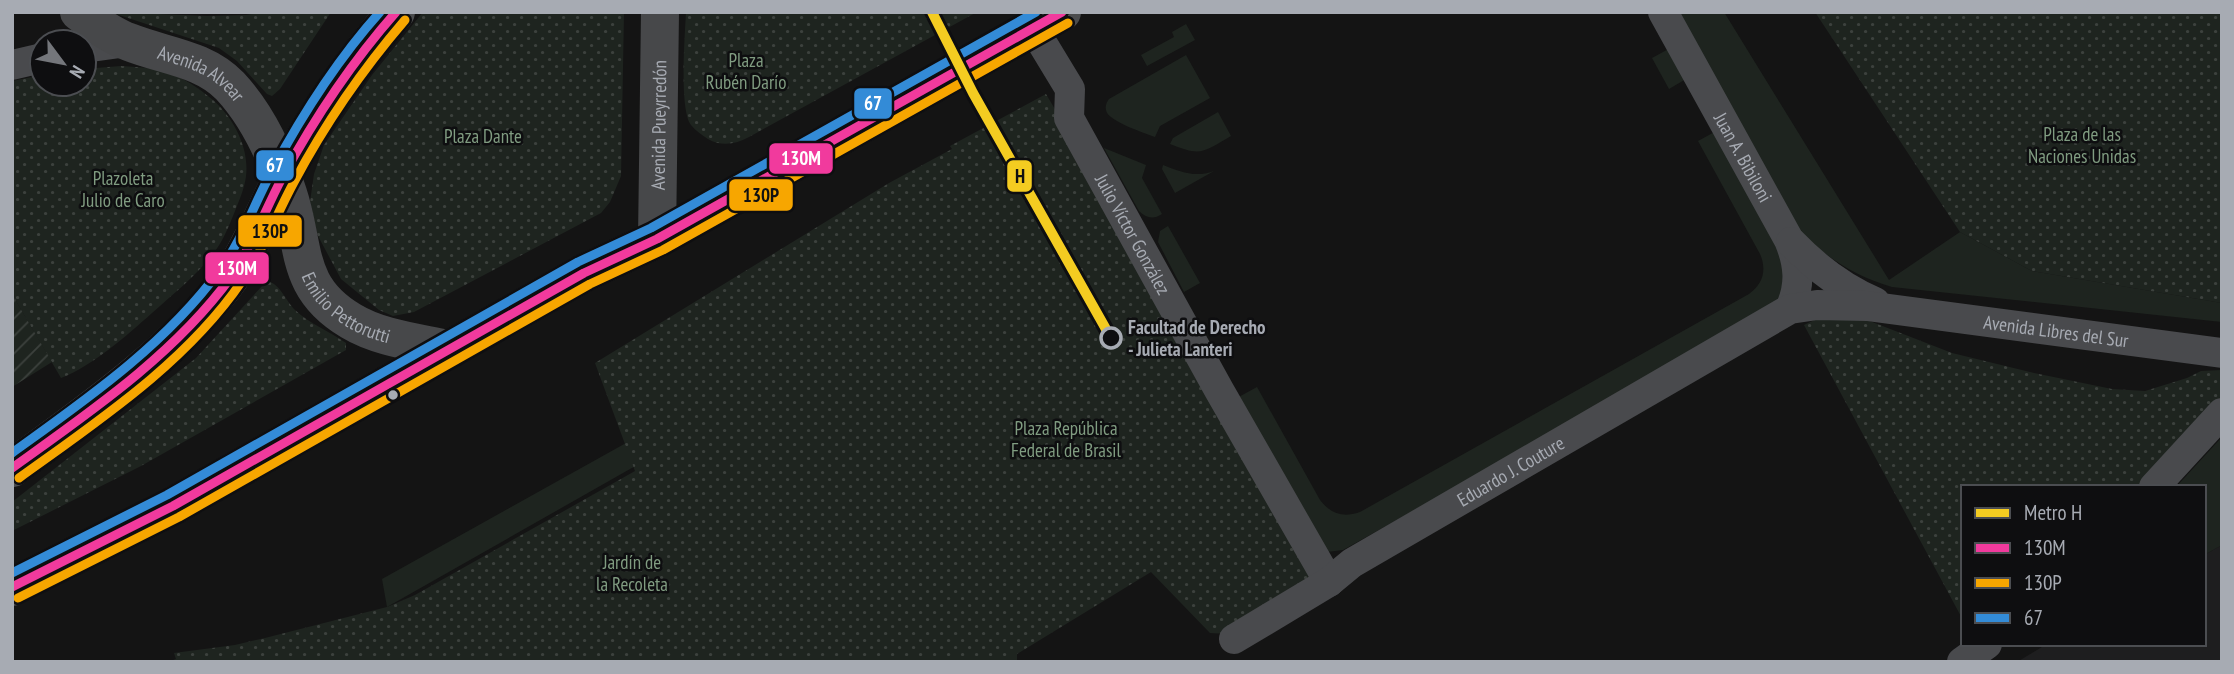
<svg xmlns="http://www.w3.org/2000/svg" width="2234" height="674" font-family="'PT Sans Narrow',sans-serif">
<defs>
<pattern id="park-dots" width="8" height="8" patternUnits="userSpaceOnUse" patternTransform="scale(1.75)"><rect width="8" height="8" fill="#1e241f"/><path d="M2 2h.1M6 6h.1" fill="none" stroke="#3c413d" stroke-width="1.8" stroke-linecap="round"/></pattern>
<pattern id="garden-furrows" width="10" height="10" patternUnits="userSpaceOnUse" patternTransform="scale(1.75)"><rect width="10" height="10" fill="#1e241f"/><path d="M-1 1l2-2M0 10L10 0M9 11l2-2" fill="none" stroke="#3c413d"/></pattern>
</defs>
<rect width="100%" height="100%" fill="#141414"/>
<path fill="#1e1e1f" d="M2222 545V662H2017L2047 644H2204V555Z"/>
<path fill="#1e241f" d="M1674 12H1724L1889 280 1960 232 2032 271 2222 303V322L1892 287C1850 275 1819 252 1788 221Z
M1186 24 1195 40 1147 66 1141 55 1174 37 1172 32Z
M1674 46 1691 76 1669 89 1652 58Z
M1186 55 1210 98 1160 126 1155 137C1145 133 1107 121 1106 110 1105 105 1107 102 1109 99Z
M1218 112 1231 136C1203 152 1202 157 1170 144L1173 138Z
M1720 129 1784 243 1782 297 1763 316 1343 550 1327 552 1235 399 1257 387 1320 500C1331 514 1343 518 1360 512L1749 294C1763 284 1767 270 1760 254L1698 141Z
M1104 148 1146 165 1142 178 1162 214C1153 220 1146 218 1139 211Z
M1163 165C1181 172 1195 178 1214 171L1175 193 1162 169Z
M1168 226 1200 283 1184 292 1158 242 1160 231Z
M697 434 630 469 387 607 382 579 635 438Z
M2222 437V545L2204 555V487H2176Z"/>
<path fill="url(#park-dots)" d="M110 12 207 16 246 15 262 12H331L280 89 272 96 267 94 237 61 219 48Z
M423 12H624L621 176 610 202 601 213 414 312 393 316 379 310 341 279 317 234 310 202 314 174 324 145 372 75Z
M686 12H977L749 137C736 144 722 147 708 139 702 135 696 131 691 125 679 108 685 36 686 12Z
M1815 12H2222V303L2032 271 1960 232Z
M121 66C163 68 180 73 213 100 236 120 253 155 244 186 242 194 238 203 235 211 229 226 223 241 213 254 196 276 173 294 152 313 126 336 94 365 61 378L16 301 12 289V81L42 75V84H84V69Z
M1046 94 1120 220 1322 575 1229 634 1210 633 1151 572 1017 654V662H168L176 659 174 653 235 645 265 638 387 607 415 595 635 471 595 363 889 183 952 149 950 146Z
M270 282C280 285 286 301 295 310 310 324 329 331 346 343V350L141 466 12 531V502L196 358 263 285Z
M1849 313 1952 353 2034 373 2112 389 2145 391 2187 378 2201 371 2222 370V404L2145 487H1963V620L1804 325 1827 314Z"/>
<path fill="url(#garden-furrows)" d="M12 289 16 301 52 362 12 387Z"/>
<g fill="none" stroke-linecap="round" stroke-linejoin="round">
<g stroke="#494a4d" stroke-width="30">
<path id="s1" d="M1663 12 1789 240C1799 264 1801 285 1790 309"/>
<path id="s2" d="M1033 28 1070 89 1069 118 1219 390 1329 582"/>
<path d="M84 48 127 42"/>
<path d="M12 65 42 58"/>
<path d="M1791 242C1816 268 1842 288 1875 302"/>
<path d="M2154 487 2222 413"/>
<path id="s3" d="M1234 639 1329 582 1352 563 1790 309 1817 305 1867 306 2222 353"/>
<path d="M1962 662 1987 644"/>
</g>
<g stroke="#47484a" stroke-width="38">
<path id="s4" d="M79 12C94 23 112 36 129 42 164 56 203 58 230 86 257 115 276 156 288 193 306 247 294 287 351 321 379 338 416 342 448 349"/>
<path id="s5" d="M657 239 660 12"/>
</g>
<path stroke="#4b4c4e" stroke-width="38" d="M12 468C85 415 179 350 231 276 252 246 264 211 282 178 312 122 353 59 396 12
M12 587 173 506 584 273 657 239 1062 12"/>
<defs>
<path id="bus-1" d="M12 468C90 412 174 355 231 277 252 246 265 210 282 178 314 119 351 63 396 12
M12 587 173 506 584 273 657 239 1062 12"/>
<path id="bus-2" d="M19 478C98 421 186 363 242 281 263 251 276 215 294 182 325 124 362 70 405 20
M18 598 179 517 590 284 663 250 1068 23"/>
<path id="bus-3" d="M12 453C87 399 165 345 220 270 242 240 254 204 272 171 302 115 337 60 380 12
M12 573 167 495 578 262 651 228 1036 12"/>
</defs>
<use href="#bus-1" stroke="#0e0e10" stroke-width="14"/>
<use href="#bus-2" stroke="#0e0e10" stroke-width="14"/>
<use href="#bus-3" stroke="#0e0e10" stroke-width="14"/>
<use href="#bus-1" stroke="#f13a9d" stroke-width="9"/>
<use href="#bus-2" stroke="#f7a600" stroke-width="9"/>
<use href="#bus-3" stroke="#338bd7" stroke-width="9"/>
<defs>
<path id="metro-1" d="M932 12 973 93 1111 338"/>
</defs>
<use href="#metro-1" stroke="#0e0e10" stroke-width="16"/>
<use href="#metro-1" stroke="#f4cc21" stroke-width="10"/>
</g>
<circle fill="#0e0e10" stroke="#a7abb3" stroke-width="3.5" cx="1111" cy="338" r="10"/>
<circle fill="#a7abb3" stroke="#0e0e10" stroke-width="2.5" cx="393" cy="395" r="6"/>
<g text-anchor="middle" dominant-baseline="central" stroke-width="5" stroke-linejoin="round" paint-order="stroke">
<g font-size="19" fill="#809c81" stroke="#0e0e10">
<text x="746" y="60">Plaza<tspan x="746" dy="22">Rubén Darío</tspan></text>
<text x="2082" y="134">Plaza de las<tspan x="2082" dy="22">Naciones Unidas</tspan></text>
<text x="483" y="136">Plaza Dante</text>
<text x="123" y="178">Plazoleta<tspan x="123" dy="22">Julio de Caro</tspan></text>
<text x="1066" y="428">Plaza República<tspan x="1066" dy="22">Federal de Brasil</tspan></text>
<text x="632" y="562">Jardín de<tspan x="632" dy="22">la Recoleta</tspan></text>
</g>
<g font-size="19" fill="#a7abb3" stroke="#0e0e10">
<text stroke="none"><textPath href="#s4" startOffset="138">Avenida Alvear</textPath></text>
<text stroke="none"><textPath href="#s5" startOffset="114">Avenida Pueyrredón</textPath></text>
<text stroke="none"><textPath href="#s1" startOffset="166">Juan A. Bibiloni</textPath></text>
<text stroke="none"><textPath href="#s2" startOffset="233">Julio Víctor González</textPath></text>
<text stroke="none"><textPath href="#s4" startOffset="429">Emilio Pettorutti</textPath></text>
<text stroke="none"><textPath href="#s3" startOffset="915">Avenida Libres del Sur</textPath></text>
<text stroke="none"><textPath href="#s3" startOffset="324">Eduardo J. Couture</textPath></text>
</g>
<g font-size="19" font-weight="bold" fill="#a7abb3" stroke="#0e0e10" text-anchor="start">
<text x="1128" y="327">Facultad de Derecho<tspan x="1128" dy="22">- Julieta Lanteri</tspan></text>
</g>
</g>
<g stroke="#0e0e10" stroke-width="2.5">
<rect x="853" y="87" width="40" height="33" rx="7" fill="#338bd7"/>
<rect x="768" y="142" width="66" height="33" rx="7" fill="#f13a9d"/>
<rect x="255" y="149" width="40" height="33" rx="7" fill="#338bd7"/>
<rect x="1006" y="159" width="27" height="34" rx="7" fill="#f4cc21"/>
<rect x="728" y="178" width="66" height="34" rx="7" fill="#f7a600"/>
<rect x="237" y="214" width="66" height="34" rx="7" fill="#f7a600"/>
<rect x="204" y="251" width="66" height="34" rx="7" fill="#f13a9d"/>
</g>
<g font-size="19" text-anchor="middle" font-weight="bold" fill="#fff">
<text x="873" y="110">67</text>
<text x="801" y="165">130M</text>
<text x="275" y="172">67</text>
<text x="237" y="275">130M</text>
</g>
<g font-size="19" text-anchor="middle" font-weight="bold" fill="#111">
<text x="1020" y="183">H</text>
<text x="761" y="202">130P</text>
<text x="270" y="238">130P</text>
</g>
<rect width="2234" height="674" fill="none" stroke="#a7abb3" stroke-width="28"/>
<rect x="1961" y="485" width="245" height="161" fill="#0e0e10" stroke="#4b4d51" stroke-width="2"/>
<rect x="1975" y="508" width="35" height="10" fill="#f4cc21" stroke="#4b4d51" stroke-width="2"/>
<text x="2024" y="520" font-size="21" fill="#a7abb3">Metro H</text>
<rect x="1975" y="543" width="35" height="10" fill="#f13a9d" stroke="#4b4d51" stroke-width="2"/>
<text x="2024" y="555" font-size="21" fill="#a7abb3">130M</text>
<rect x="1975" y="578" width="35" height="10" fill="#f7a600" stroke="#4b4d51" stroke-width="2"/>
<text x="2024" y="590" font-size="21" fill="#a7abb3">130P</text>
<rect x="1975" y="613" width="35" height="10" fill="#338bd7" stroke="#4b4d51" stroke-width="2"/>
<text x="2024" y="625" font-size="21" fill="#a7abb3">67</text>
<g transform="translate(63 63) rotate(122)"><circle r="33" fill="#0e0e10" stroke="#4b4d51" stroke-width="2"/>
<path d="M0-5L12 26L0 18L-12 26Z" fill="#74767b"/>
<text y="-10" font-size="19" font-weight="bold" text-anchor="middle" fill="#a7abb3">N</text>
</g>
</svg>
